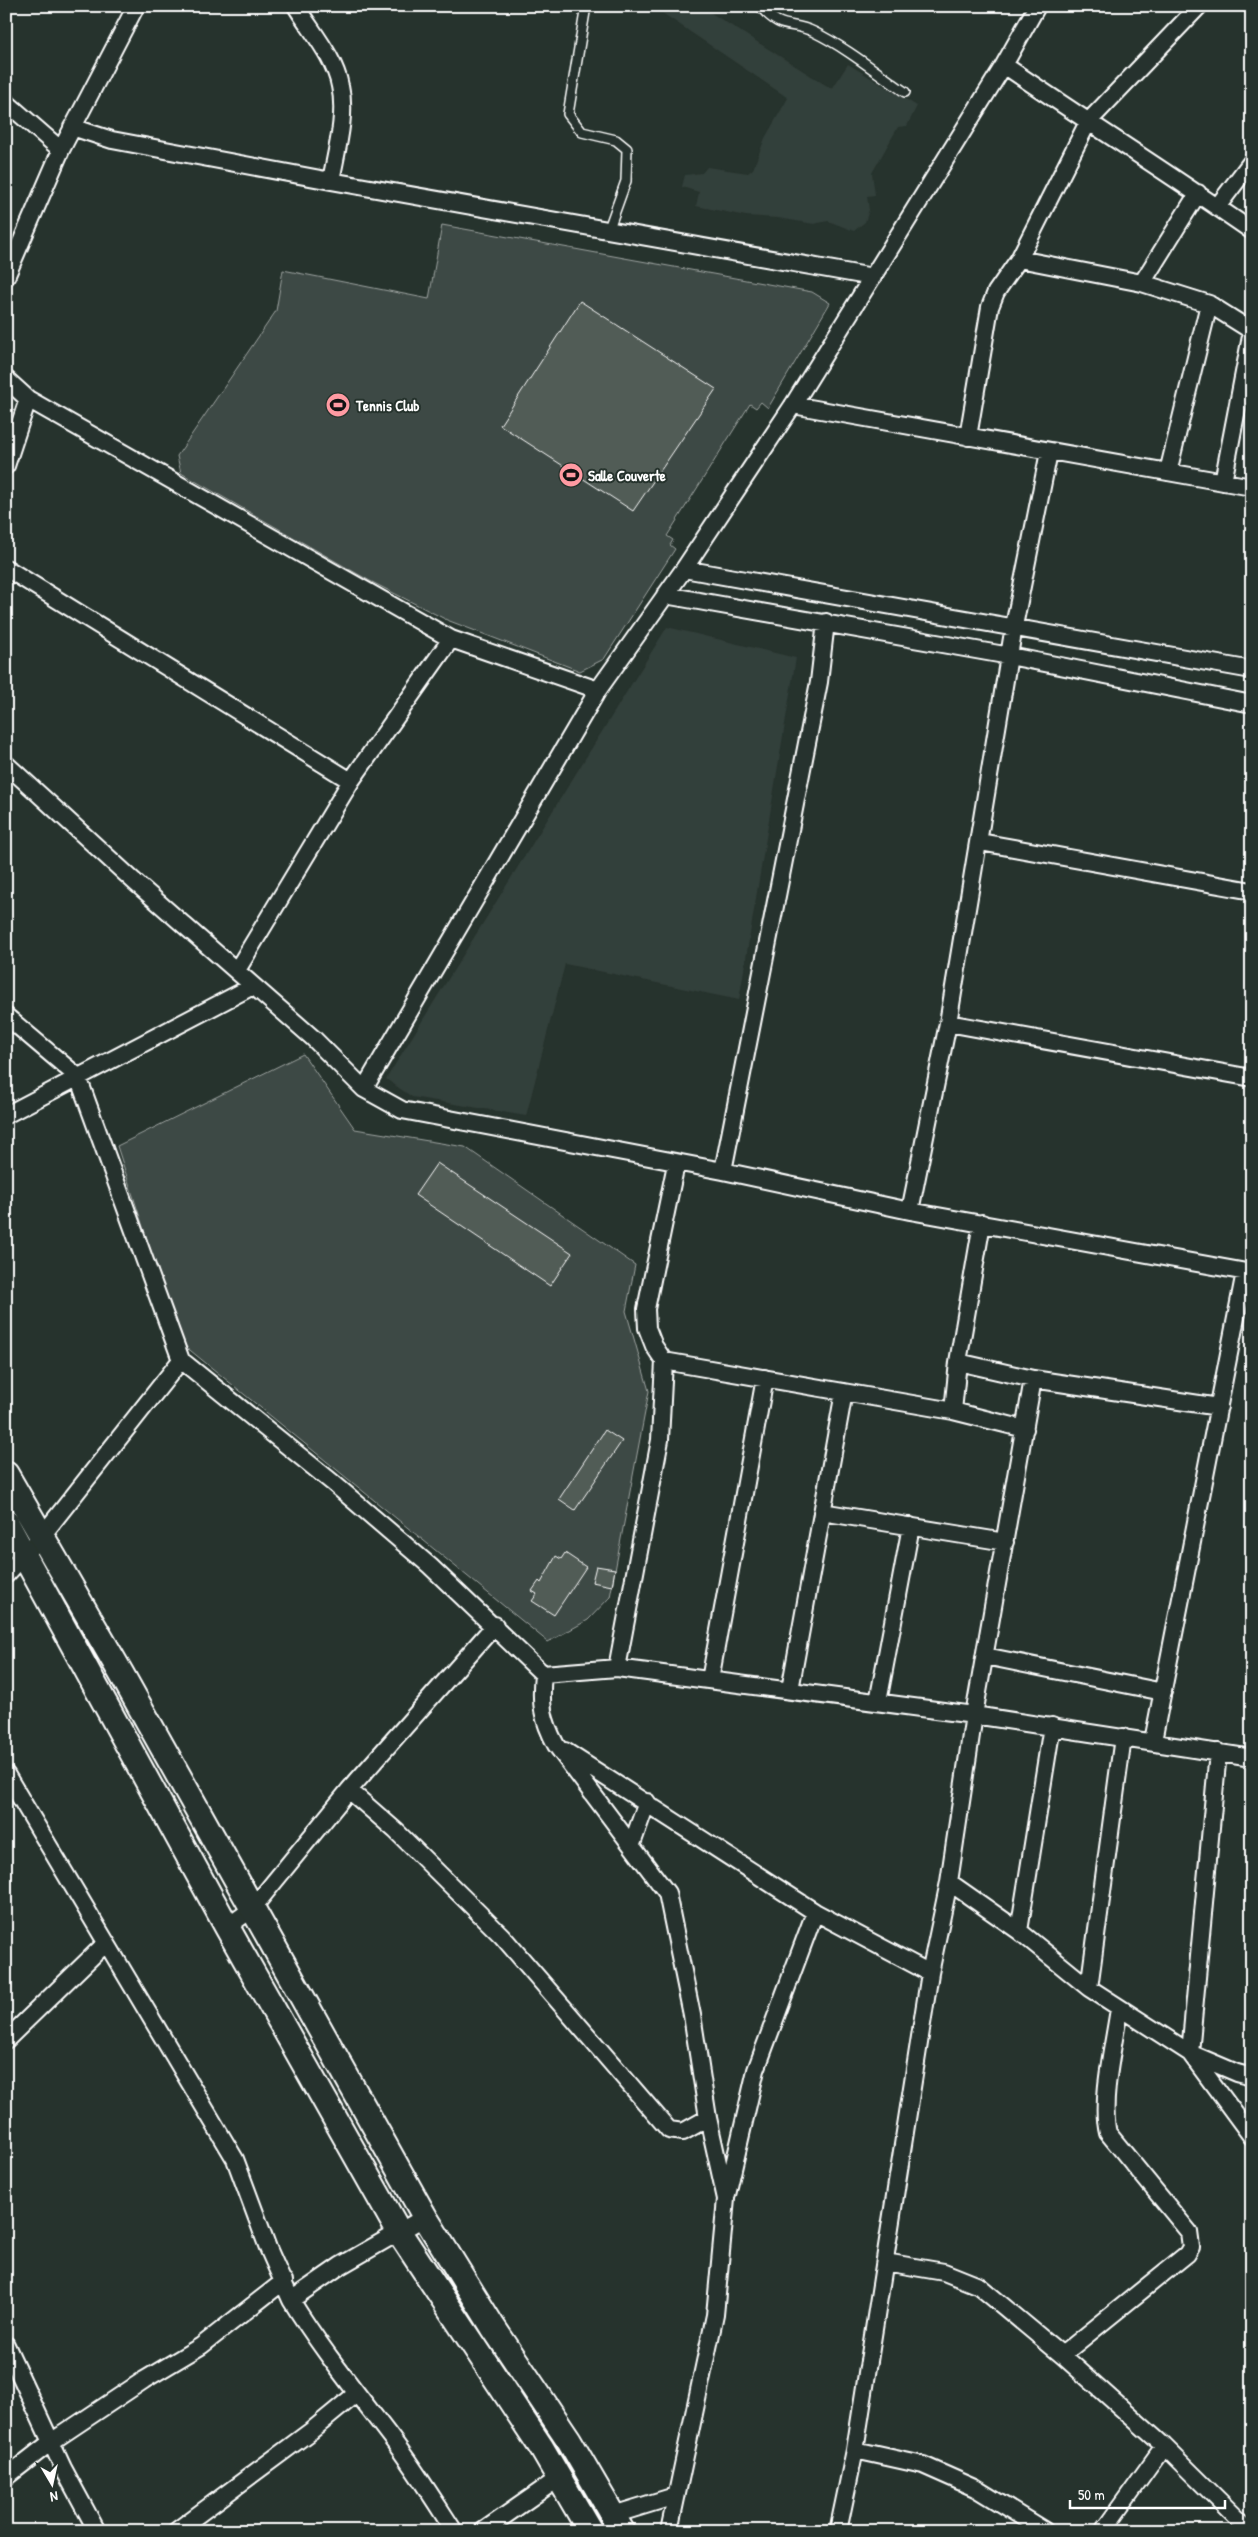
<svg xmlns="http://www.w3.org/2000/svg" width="1258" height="2537" font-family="'Patrick Hand',sans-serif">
<rect width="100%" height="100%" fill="#26332d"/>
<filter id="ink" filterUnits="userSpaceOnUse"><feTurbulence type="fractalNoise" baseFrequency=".02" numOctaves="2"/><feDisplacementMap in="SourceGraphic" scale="10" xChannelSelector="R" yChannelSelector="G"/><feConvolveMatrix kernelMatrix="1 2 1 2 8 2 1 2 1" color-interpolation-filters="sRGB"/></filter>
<g filter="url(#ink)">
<path fill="#333f3a" d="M652 6H700L832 89 848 64 917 106 907 126 898 127 872 173 875 195 867 196 869 210 865 222 854 231 828 221 814 224 778 218 746 216 696 206 699 192 682 187 685 175 702 173 707 167 748 173 753 169 765 138 788 98Z
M667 627 796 658 739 1000 565 964 526 1116 412 1097 386 1079Z"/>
<path fill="#3e4944" stroke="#9ea4a2" d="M442 225 812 292 830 303 768 408 761 402 756 408 750 404 667 536 673 540 670 545 675 549 604 659 580 671 447 620 370 581 181 473 177 456 276 311 283 270 429 299Z
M303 1054 355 1129 465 1147 635 1265 626 1311 649 1391 610 1597 588 1620 548 1642 180 1342 117 1146Z"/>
<path fill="#515c57" stroke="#fff" d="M580 301 716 389 633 511 500 425Z
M437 1163 572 1253 550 1286 415 1195Z
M605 1430 622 1441 575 1510 559 1499Z
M565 1553 586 1567 554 1615 532 1601 537 1594 532 1591 539 1581 541 1583 556 1556 561 1559Z
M596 1566 615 1569 612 1586 592 1582Z"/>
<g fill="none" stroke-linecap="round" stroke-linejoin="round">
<defs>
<path id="lane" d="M586 6 568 114 582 132 616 140 627 149 626 181 608 231
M760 6C783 33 790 20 814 32 847 48 876 72 905 92"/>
<path id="street" d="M296 6C311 31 335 58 340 86 347 116 336 152 331 181
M1004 65C1086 121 1170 174 1252 231
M6 102 61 150
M72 127 112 140 331 181 873 277
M1217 207 1252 161
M1019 259 1142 283 1209 304 1252 331 1223 482
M6 277 61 150 136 6
M1142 283 1198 193
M6 379 28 399 451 639 598 690
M793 405 1252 487
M968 437 990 307 996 292 1019 259 1088 122 1199 6
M6 466 28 399
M1168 472 1209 304
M6 568 351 781
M684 569 1252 670
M665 595 1010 656 1252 704
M6 764 136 883 313 1038 364 1089 402 1110 723 1171 910 1211 1252 1273
M980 842 1252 891
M237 970 351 781 451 639
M6 1016 78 1077 181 1360 332 1482 430 1566 543 1674C540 1704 542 1719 556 1745L667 1893 692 2015 708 2118 726 2199 715 2315 669 2531
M948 1023 1252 1078
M364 1089 598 690 684 569 793 405 1004 65 1037 6
M6 1115 253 986
M723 1171 819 682 826 622
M910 1211 948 1023 1014 626 1049 452
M664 1361 953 1411 1025 1429
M958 1362 1033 1379 1219 1407
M953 1411 958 1362 982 1223
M822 1512 1005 1542
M6 1575 41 1537 181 1360
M985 1656 1163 1692
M617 1668 660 1440 664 1361 654 1346 647 1328 646 1309 676 1164
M543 1674 617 1668 974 1715 1252 1758
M710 1680 765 1378
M790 1690 844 1392
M878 1702 911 1526
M1153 1741 1245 1272
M565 1751 815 1912 930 1973
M1218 1752 1190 2053 1237 2073 1252 2077
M6 1774 235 2159 268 2248 291 2300
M349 1790 396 1831 502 1936 669 2130 683 2132 708 2118
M632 1844 647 1802
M949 1882 1019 1931 1089 1988 1190 2053 1252 2137
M227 1927 252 1909 349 1790 495 1625
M1019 1931 1052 1726
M1089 1988 1123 1737
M6 2040 106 1943
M727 2195 756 2070 815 1912
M425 2217 340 2266 291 2300C321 2349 357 2393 392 2439 414 2468 434 2500 454 2531
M885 2262 944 2272 979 2286 1062 2355 1164 2446 1250 2531
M6 2345 63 2468 97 2531
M1062 2355 1187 2254 1191 2247 1189 2232 1108 2133C1100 2101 1114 2044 1119 2009
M855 2450 923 2465 975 2488 1045 2531
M6 2477 51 2442 144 2380 201 2346 284 2281
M613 2515 675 2496
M176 2531 311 2431 356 2394
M483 2531 559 2478
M838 2531 855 2450 930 1973 949 1882 974 1715 1033 1379
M1103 2531 1164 2446"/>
<path id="secondary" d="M6 1474 121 1673 425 2217 493 2327 569 2440 622 2531
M6 1522 227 1927 399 2232 541 2447 590 2531"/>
</defs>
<use href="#lane" stroke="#fff" stroke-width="12"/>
<use href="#street" stroke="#fff" stroke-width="20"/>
<use href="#secondary" stroke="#fff" stroke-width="28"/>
<use href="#lane" stroke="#26332d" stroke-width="9"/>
<use href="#street" stroke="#26332d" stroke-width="16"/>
<use href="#secondary" stroke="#26332d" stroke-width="24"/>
</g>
</g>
<defs>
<symbol id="stadium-disc" viewBox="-11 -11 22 22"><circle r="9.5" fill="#ff9aa2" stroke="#26332d"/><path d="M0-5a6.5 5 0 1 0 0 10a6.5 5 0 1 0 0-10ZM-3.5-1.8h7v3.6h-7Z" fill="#111"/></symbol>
</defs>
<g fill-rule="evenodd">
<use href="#stadium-disc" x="324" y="391" width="28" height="28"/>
<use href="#stadium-disc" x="557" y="461" width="28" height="28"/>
</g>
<g text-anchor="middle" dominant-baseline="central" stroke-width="4" stroke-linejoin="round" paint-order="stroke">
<g font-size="15" font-weight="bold" fill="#fff" stroke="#26332d" text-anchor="start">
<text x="356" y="405">Tennis Club</text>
<text x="588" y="475">Salle Couverte</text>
</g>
</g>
<rect width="1258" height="2537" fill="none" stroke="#26332d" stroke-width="25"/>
<rect x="12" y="12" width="1233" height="2512" fill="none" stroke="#fff" stroke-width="2" filter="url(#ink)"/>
<g transform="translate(52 2484) rotate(171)" stroke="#26332d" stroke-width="4" paint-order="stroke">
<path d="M0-4L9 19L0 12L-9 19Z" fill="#ffffff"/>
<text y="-8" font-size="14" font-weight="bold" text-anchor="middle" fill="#ffffff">N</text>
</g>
<path d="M1070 2500v8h155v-8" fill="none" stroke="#ffffff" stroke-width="2.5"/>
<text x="1078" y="2500" font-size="15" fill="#ffffff" stroke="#26332d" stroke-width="4" paint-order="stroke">50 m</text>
</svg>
